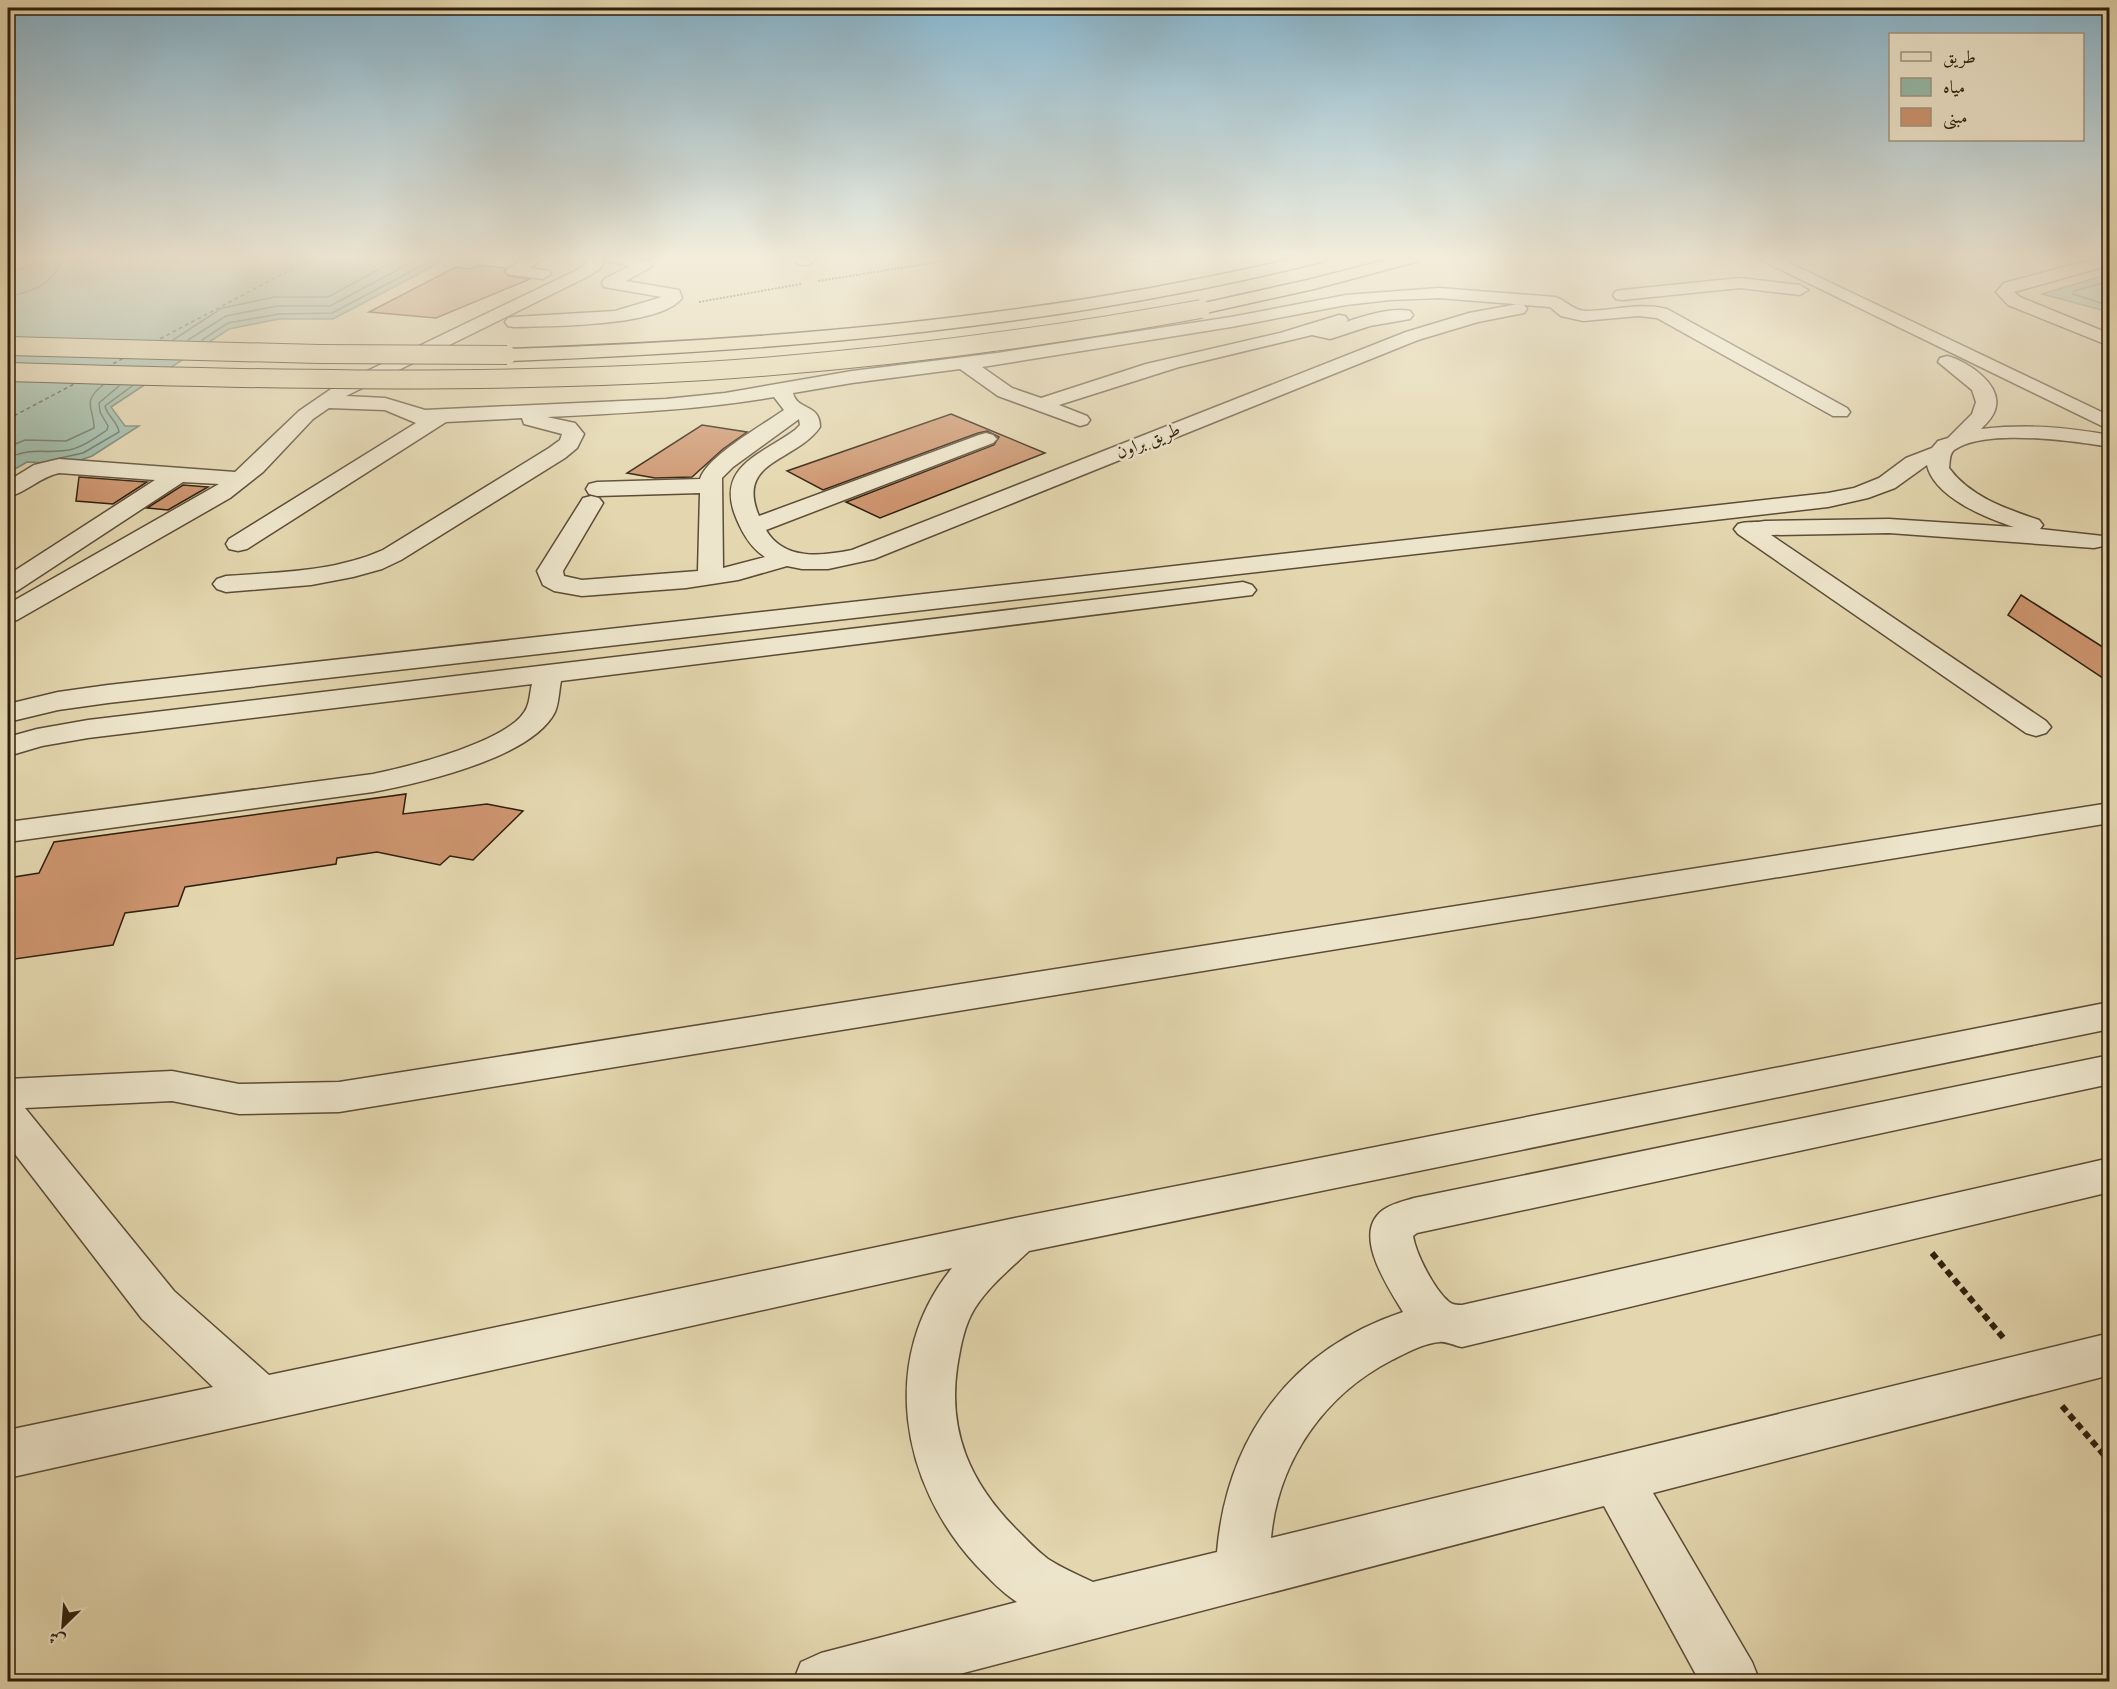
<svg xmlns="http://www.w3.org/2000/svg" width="2117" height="1689" font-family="Cardo,Amiri,serif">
<rect width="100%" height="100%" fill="#e4d7af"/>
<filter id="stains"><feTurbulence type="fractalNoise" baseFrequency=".00333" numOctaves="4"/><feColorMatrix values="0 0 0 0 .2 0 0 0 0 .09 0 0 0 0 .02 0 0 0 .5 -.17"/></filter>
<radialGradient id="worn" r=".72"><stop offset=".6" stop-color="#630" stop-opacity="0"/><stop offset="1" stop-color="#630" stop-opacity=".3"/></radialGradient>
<path fill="#95baaa" stroke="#6c7c6b" stroke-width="1.5" d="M44 258H449L333 319H279L229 329 111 407 125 426H139L92 456 69 464 27 462 8 473V274Z
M2109 274V312L2042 294Z"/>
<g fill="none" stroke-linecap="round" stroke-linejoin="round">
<path stroke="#626c5c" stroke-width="1.5" d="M2110 281 2074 291 2073 294 2110 306
M8 296C31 293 56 283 61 258
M173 340 222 308 275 297H328L400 258
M188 340 226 316 277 306H330L420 258
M202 340 228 323 279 314 332 313 436 258
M8 447 25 440 66 441 94 428C94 408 81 402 103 385
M8 458C31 447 46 454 69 450 83 447 95 438 107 430L108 426 100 412 99 403 119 386
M60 458 83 453 119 432C118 422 107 416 105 406L132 386"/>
<path stroke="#4e4d3c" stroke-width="1.5" stroke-dasharray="4 3" stroke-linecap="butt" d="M154 342 313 258
M107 367 124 358
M8 419 76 383"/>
</g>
<path fill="#cd956f" stroke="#2f1e0d" stroke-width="1.5" d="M477 265 506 268 504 271 508 276 530 279 436 318 369 312 456 267 470 269Z
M951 414 1045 453 880 518 846 502 994 445 999 437 987 431 978 433 823 490 787 471Z
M702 425 747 432 723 449 692 477 655 478 627 473Z
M79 477 147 482 113 504 76 501Z
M183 485 208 487 168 510 147 508Z
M2021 595 2109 651V682L2008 615Z
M406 794 403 814 487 804 523 811 473 860 450 856 440 865 377 852 337 858 336 864 185 887 178 906 125 913 113 945 8 960V878L39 873 54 842Z"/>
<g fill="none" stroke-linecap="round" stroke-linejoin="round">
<defs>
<path id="minor" d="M523 258H543L530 268 549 271 551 274 543 279 508 274 506 271Z
M583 258H601L604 262 601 268 589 276 346 396 385 398 425 410 666 399 725 393 852 371 997 353 1231 317 1346 295 1439 288 1555 297C1566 300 1572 310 1585 311 1613 311 1639 302 1667 309L1847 408 1850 412 1847 416H1833L1657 318 1638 316 1583 321 1561 316 1550 307 1439 298 1390 300 1346 305 1231 327 982 367 1012 388 1041 398 1146 364 1280 333 1339 315 1345 316 1348 320 1346 322C1364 316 1391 307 1410 311L1413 315 1410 319 1370 326 1330 339 1312 335 1179 367 1059 405 1087 416 1090 420 1087 424 1080 426 998 396 960 369 852 383 793 393C797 411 820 403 820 427 796 462 735 460 759 516L979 435 986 433 993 435 997 439 993 443 766 530C784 561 822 556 852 550L1406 332 1469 313 1518 304 1524 305 1527 309 1524 313 1478 322 1418 340 874 559 828 569H802L787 566 738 580 686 588 582 596 554 591 543 585 537 571 583 498 591 496 599 498 603 503 563 571 564 576 582 580 698 571 700 493 597 496 589 494 586 489 589 484 597 482 700 479C707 456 763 425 784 410L774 397C698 410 623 413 547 417L575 423 584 434 577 448 565 458 401 560 382 569 353 577 311 585 226 592 217 589 213 584 217 579 226 576C280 572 333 572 383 550L549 448 560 440 562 434 524 424 522 418 446 422 247 549 238 551 229 549 226 544 229 539 416 423 385 410 329 408 313 419 263 472 230 498 17 620 8 622V604L219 484 183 482 17 591 8 594V575L155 480 59 473C40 477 27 492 8 497V481L34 465 59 459 235 472 299 411 334 387 577 270 587 263ZM799 419 800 425 795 430C759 456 714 467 737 520 743 534 751 548 765 557L723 568 722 478 733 467Z
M606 258 651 261 653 264 651 267 626 281 679 290 682 298C660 327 549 326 514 327L508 326 505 322 508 318 514 317 615 311 662 297 604 287 602 283 604 279 630 266 608 261Z
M798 258H816C811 265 806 266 798 264L796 261Z
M1757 258H1779L2110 416V430Z
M2098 258H2110V265L2014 292 2020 297 2110 334V346L2008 305 1996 292 2004 283Z
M1740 278 1800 285 1808 290 1800 295 1740 288 1622 300 1616 299 1613 295 1616 291 1622 290Z
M1947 356C1967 361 2004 385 1995 410 1993 417 1986 424 1981 429 2029 424 2062 427 2110 435V447C2073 441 1985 428 1954 450 1949 454 1950 462 1949 468 1970 497 2007 509 2039 520L2043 525 2040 529 2103 536 2106 541 2103 546 2094 548 1889 533 1771 535 2046 721 2051 727 2046 733 2036 736 2026 733 1738 534 1734 529 1738 524C1748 521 1755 523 1765 521L1889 519 2014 527C1986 518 1934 497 1927 465L1895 488 1868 498 1828 507 108 703 58 710 8 722V704L58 692 108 685 1828 493 1854 488 1879 478 1906 458 1932 448 1938 441 1948 438 1972 414 1976 402 1972 390 1938 362 1940 358Z
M1243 582 1252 585 1256 590 1252 595 561 681C559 690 559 703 555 712 532 758 420 783 373 792L8 842V822L373 774C407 767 514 741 527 707 530 700 530 691 532 684L88 738 42 746 8 756V737L37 729 88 720Z
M2110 803V823L339 1112 239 1114 172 1101 25 1108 174 1291 269 1375 1015 1218 2110 1002V1029L1029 1251C1009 1270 984 1290 971 1315 963 1331 960 1350 957 1368 948 1432 970 1482 1015 1528 1025 1538 1036 1550 1048 1559 1062 1568 1078 1575 1093 1582L1217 1552C1227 1436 1292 1349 1403 1312 1388 1287 1351 1233 1383 1210 1391 1204 1404 1201 1414 1198L2110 1055V1084L1417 1233 1413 1236C1416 1254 1434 1289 1448 1301 1452 1305 1457 1305 1462 1305L2110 1158V1192L1462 1347C1455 1346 1446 1341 1440 1342 1424 1343 1406 1353 1392 1360 1324 1395 1278 1461 1271 1538L2110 1333V1375L1653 1493 1752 1662 1760 1682H1700L1604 1506 929 1682H793L801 1662 821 1653 1017 1602C1001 1592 989 1578 976 1565 901 1484 878 1359 952 1268L8 1478V1430L213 1387 142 1319 8 1145V1079L172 1071 239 1084 339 1082Z"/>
<path id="highway" d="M1296 258H1327L1325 261C1056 328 783 351 507 361L500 359 498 355 500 351 507 349C776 340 1034 319 1296 258Z
M1393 258H1421L1419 261 1314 289 1201 314 1195 313 1192 309 1195 305 1312 279Z"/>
</defs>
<use href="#minor" stroke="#5c4c36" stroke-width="3"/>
<use href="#highway" stroke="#2f1e0d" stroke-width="3"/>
<path stroke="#2f1e0d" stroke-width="2" stroke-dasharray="2 1.5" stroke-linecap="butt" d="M1099 258 1155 261 1180 258
M818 281 964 258
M699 302 801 284"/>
<path stroke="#2f1e0d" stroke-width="6" stroke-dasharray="7 4.5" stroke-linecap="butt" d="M1932 1253 2006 1341
M2062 1406 2110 1462"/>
<use href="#minor" fill="#ede5cb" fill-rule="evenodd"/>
<use href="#highway" fill="#e4d7af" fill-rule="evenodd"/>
<defs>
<path id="highway-bridge" d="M8 346 319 354 507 355
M8 372C241 379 473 385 706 371 872 360 1037 339 1201 309"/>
</defs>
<use href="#highway-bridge" stroke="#2f1e0d" stroke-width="20" stroke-linecap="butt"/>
<use href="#highway-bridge" stroke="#e4d7af" stroke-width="18"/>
</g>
<linearGradient id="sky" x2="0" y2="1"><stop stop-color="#87b6cf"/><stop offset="0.52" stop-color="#f3eddb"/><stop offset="1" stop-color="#f3eddb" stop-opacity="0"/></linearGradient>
<rect width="2117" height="495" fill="url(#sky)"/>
<g text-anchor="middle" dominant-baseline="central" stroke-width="5" stroke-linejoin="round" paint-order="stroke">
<g font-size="18" fill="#2f1e0d" stroke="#ede5cb">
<text transform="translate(1148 441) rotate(-22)">طريق براون</text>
</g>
</g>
<rect width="2117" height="1689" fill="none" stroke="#e4d7af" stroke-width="30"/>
<rect x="9" y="9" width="2099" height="1671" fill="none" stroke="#2f1e0d" stroke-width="3"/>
<rect x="15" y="15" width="2087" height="1659" fill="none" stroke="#2f1e0d" stroke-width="1.5"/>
<rect x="1889" y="33" width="195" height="108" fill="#ede5cb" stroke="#a1957f" stroke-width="1.5"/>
<rect x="1901" y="52" width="30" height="9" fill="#ede5cb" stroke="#a1957f" stroke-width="1.5"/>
<text x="1943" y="63" font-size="18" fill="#2f1e0d">طريق</text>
<rect x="1901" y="78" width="30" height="18" fill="#95baaa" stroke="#a1957f" stroke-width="1.5"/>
<text x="1943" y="93" font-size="18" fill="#2f1e0d">مياه</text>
<rect x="1901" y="108" width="30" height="18" fill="#cd956f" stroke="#a1957f" stroke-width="1.5"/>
<text x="1943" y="123" font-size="18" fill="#2f1e0d">مبنى</text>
<g transform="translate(63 1626) rotate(205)" stroke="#ede5cb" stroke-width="4.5" paint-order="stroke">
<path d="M0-4.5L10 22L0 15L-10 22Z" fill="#2f1e0d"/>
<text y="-9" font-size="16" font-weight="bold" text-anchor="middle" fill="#2f1e0d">ش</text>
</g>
<rect width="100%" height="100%" filter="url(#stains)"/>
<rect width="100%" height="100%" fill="url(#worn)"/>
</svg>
